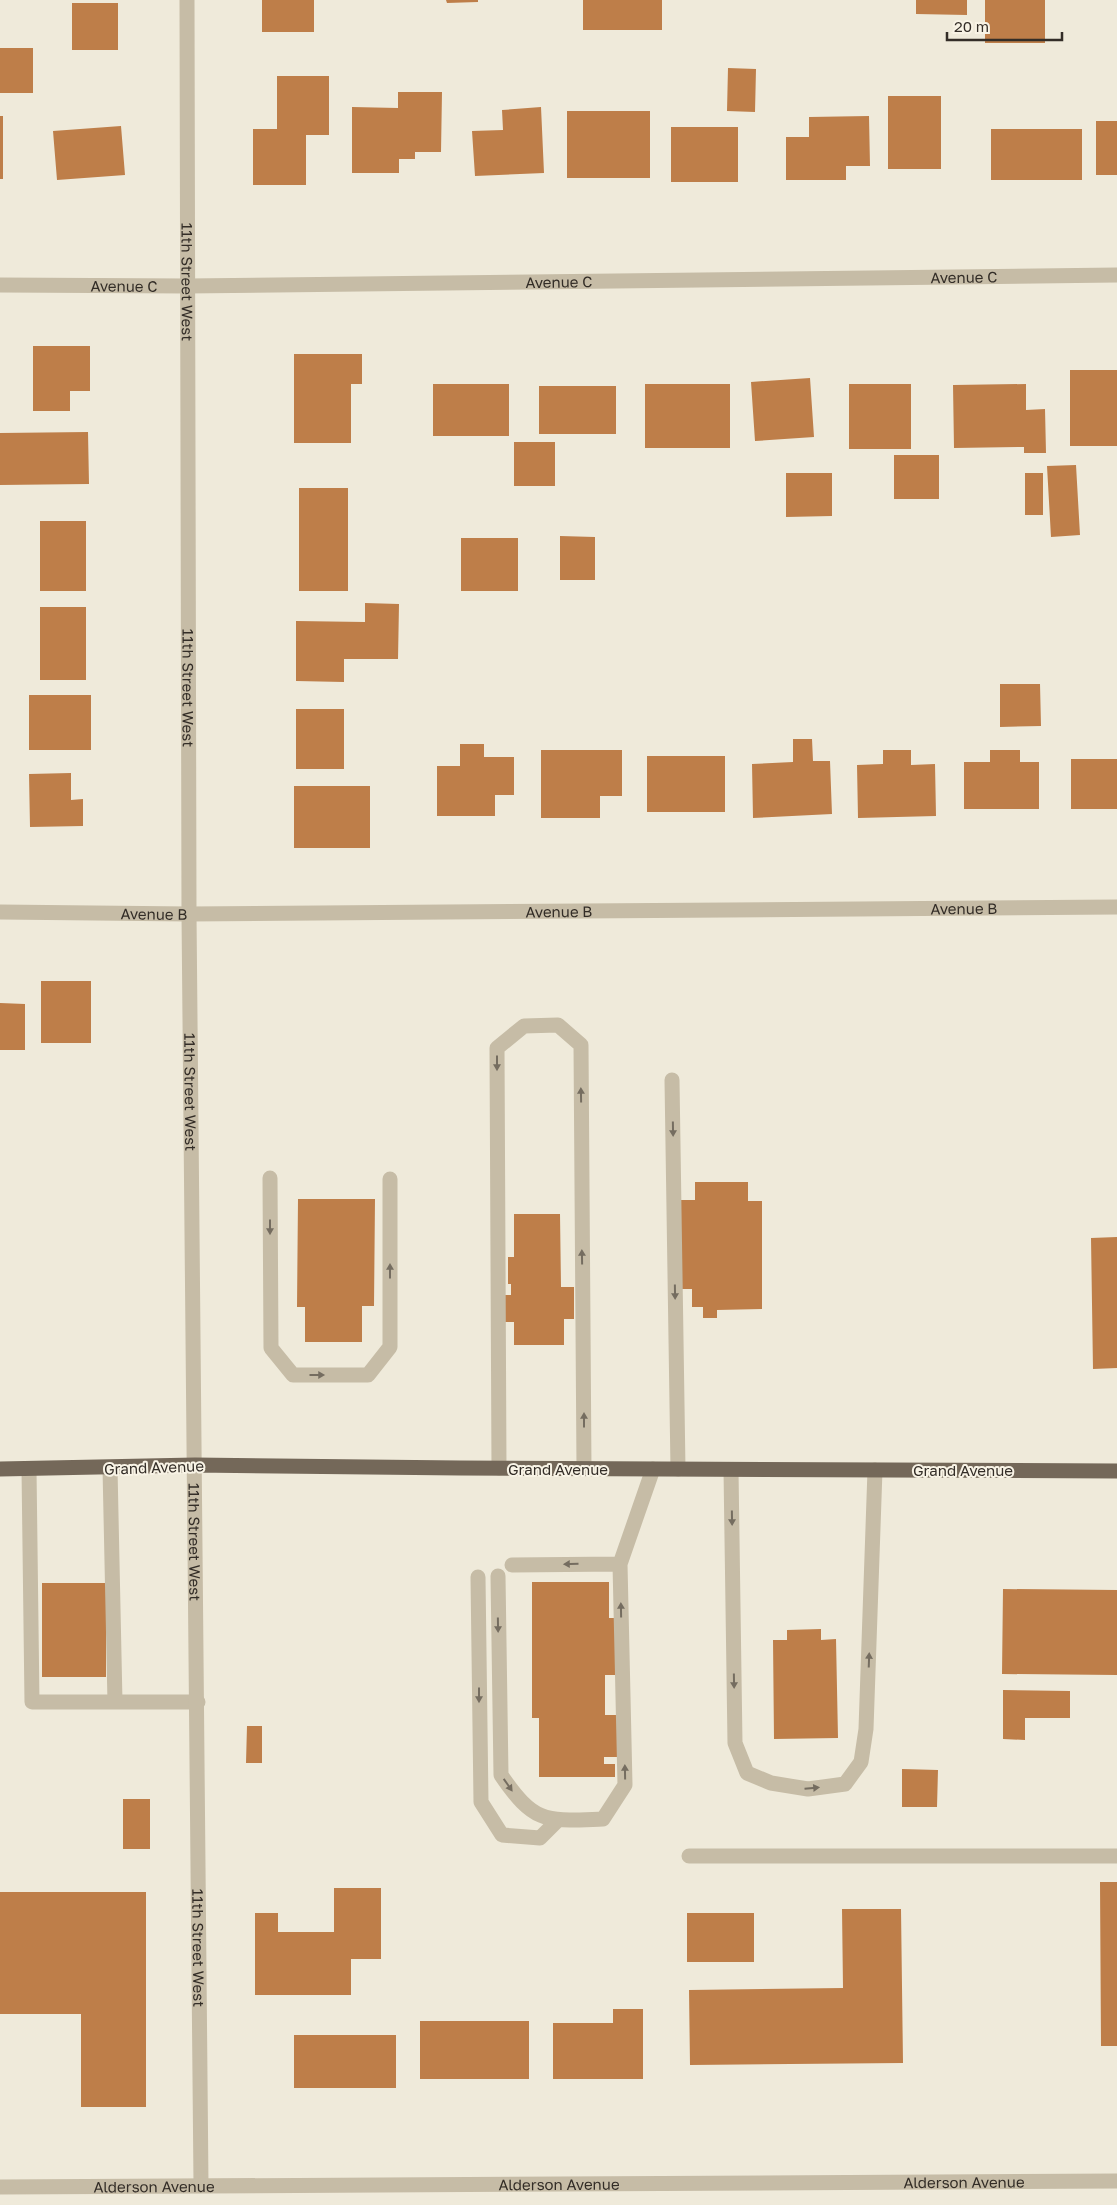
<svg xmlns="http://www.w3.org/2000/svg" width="1117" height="2205" font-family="'Golos Text',sans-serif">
<rect width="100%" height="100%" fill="#efeada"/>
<path fill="#be7e49" d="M262 0H314V32H262Z
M446 0H478V2L447 3Z
M583 0H662V30H583Z
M916 0H967V15L916 14Z
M985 0H1045V43H985Z
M72 3H118V50H72Z
M0 48H33V93H0Z
M728 68 756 69 755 112 727 111Z
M277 76H329V135H306V185H253V129H277Z
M398 92H442L441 152H415V159H399V173H352V107L398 108Z
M888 96H941V169H888Z
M541 107 544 173 475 176 472 131 503 130 502 110Z
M567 111H650V178H567Z
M0 116H3V179H0Z
M869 116 870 166H846V180H786V137H809V117Z
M1096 121H1117V175H1096Z
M121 126 125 175 57 180 53 131Z
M671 127H738V182H671Z
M991 129H1082V180H991Z
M33 346H90V391H70V411H33Z
M294 354H362V384H351V443H294Z
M1070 370H1117V446H1070Z
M810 378 814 437 755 441 751 382Z
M433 384H509V436H433Z
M645 384H730V448H645Z
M849 384H911V449H849Z
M1026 384V410L1045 409 1046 453H1024V447L954 448 953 385Z
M539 386H616V434H539Z
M88 432 89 484 0 485V433Z
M514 442H555V486H514Z
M894 455H939V499H894Z
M1076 465 1080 535 1051 537 1047 466Z
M786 473H832V516L786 517Z
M1025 473H1043V515H1025Z
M299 488H348V591H299Z
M40 521H86V591H40Z
M560 536 595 537V580H560Z
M461 538H518V591H461Z
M365 603 399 604 398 659H344V682L296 681V621L365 622Z
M40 607H86V680H40Z
M1000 684H1040L1041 726 1000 727Z
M29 695H91V750H29Z
M296 709H344V769H296Z
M793 739H812L813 761H830L832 814 753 818 752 764 793 762Z
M460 744H484V757H514V795H495V816H437V766H460Z
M541 750H622V796H600V818H541Z
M883 750H911V765L935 764 936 816 858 818 857 765 883 764Z
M990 750H1020V762H1039V809H964V762H990Z
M647 756H725V812H647Z
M1071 759H1117V809H1071Z
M71 773V800L83 799V826L30 827 29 774Z
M294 786H370V848H294Z
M41 981H91V1043H41Z
M0 1003 25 1004V1050H0Z
M695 1182H748V1201H762V1309L717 1310V1318H703V1307H692V1289H681L680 1200H695Z
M298 1199H375L374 1306H362V1342H305V1307H297Z
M514 1214H560L561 1287H574V1319H564V1345H514V1322H504V1295H511V1284H508V1257H514Z
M1117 1237V1368L1093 1369 1091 1238Z
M532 1582H609V1618H619V1675H605V1715H619V1757H604V1764H615V1777H539V1718H532Z
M42 1583H106V1677H42Z
M1003 1589 1117 1590V1675L1002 1674Z
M821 1629V1640L836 1639 838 1738 774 1739 773 1640H787V1630Z
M1003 1690 1070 1691V1718H1025V1740L1003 1739Z
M247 1726H262V1763H246Z
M902 1769 938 1770 937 1807H902Z
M123 1799H150V1849H123Z
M1100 1882H1117V2046H1101Z
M334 1888H381V1959H351V1995H255V1913H278V1932H334Z
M0 1892H146V2107H81V2014H0Z
M842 1909H901L903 2063 690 2065 689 1990 843 1988Z
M687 1913H754V1962H687Z
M613 2009H643V2079H553V2023H613Z
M420 2021H529V2079H420Z
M294 2035H396V2088H294Z"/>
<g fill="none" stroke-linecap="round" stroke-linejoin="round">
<path stroke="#c6bca6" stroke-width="15" d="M672 1080 678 1469
M270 1178 271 1348 293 1375H368L390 1347V1179
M499 1468 497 1048 524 1026 558 1025 581 1045 584 1468
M29 1469 32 1702H115L110 1468
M731 1470 735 1743 747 1773 771 1783 808 1789 845 1784 861 1762 866 1729 875 1470
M512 1565 620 1564
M498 1576 501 1775C535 1825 547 1821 603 1819L625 1785 620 1564 653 1469
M478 1577 481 1802 502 1835 540 1838 557 1821
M115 1702H198
M689 1856H1117"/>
<g stroke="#c6bca6" stroke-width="15">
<path id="s1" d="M187 0 189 914 201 2184"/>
<path id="s2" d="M0 285 187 286 1117 275"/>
<path id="s3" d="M0 912 189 914 1117 907"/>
<path id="s4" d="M0 2187 1117 2181"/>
</g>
<path stroke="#746859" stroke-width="15" d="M0 1469 195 1465 460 1468 1117 1471"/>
</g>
<defs><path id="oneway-solid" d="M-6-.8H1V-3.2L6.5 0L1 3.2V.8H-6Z" transform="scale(1.25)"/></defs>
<g fill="#756d60">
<use href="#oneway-solid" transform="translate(497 1063) rotate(90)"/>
<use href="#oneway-solid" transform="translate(581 1095) rotate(-91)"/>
<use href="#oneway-solid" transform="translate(673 1129) rotate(89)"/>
<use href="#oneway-solid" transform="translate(270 1227) rotate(90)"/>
<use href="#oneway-solid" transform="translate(582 1257) rotate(-91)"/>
<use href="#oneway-solid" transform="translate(390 1271) rotate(-90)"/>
<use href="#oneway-solid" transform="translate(675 1292) rotate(89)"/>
<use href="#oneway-solid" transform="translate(317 1375)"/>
<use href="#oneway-solid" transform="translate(584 1420) rotate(-90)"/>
<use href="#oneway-solid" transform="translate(732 1518) rotate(89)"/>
<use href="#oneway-solid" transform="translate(571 1564) rotate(179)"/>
<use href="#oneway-solid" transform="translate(621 1610) rotate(-91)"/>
<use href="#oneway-solid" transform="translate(498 1625) rotate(89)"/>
<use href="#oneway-solid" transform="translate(869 1660) rotate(-88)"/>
<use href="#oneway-solid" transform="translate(734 1681) rotate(89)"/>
<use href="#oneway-solid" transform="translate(479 1695) rotate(90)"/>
<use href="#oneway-solid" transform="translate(625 1772) rotate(-91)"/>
<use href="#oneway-solid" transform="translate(508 1785) rotate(55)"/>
<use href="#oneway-solid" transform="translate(812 1788) rotate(-5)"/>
</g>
<g text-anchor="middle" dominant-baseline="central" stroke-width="4" stroke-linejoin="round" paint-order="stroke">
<g font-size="15" fill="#332d27" stroke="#f8f3e5">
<text stroke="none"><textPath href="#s2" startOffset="964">Avenue C</textPath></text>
<text stroke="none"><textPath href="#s1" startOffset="282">11th Street West</textPath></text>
<text stroke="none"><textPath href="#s2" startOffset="559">Avenue C</textPath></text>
<text stroke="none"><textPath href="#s2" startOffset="124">Avenue C</textPath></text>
<text stroke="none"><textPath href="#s1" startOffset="688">11th Street West</textPath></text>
<text stroke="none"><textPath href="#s3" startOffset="964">Avenue B</textPath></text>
<text stroke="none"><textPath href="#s3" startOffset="559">Avenue B</textPath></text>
<text stroke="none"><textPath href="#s3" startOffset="154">Avenue B</textPath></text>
<text stroke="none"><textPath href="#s1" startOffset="1092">11th Street West</textPath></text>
<text transform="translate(154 1467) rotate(-2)">Grand Avenue</text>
<text x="558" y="1469">Grand Avenue</text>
<text x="963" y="1470">Grand Avenue</text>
<text stroke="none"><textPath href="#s1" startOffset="1542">11th Street West</textPath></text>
<text stroke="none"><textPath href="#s1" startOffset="1948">11th Street West</textPath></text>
<text stroke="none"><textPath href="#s4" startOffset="964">Alderson Avenue</textPath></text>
<text stroke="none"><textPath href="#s4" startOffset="559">Alderson Avenue</textPath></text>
<text stroke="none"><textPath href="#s4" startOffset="154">Alderson Avenue</textPath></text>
</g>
</g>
<path d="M947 32v8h115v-8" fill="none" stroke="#332d27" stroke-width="2.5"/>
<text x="954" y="32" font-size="15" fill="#332d27" stroke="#f8f3e5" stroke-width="4" paint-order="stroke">20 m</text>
</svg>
